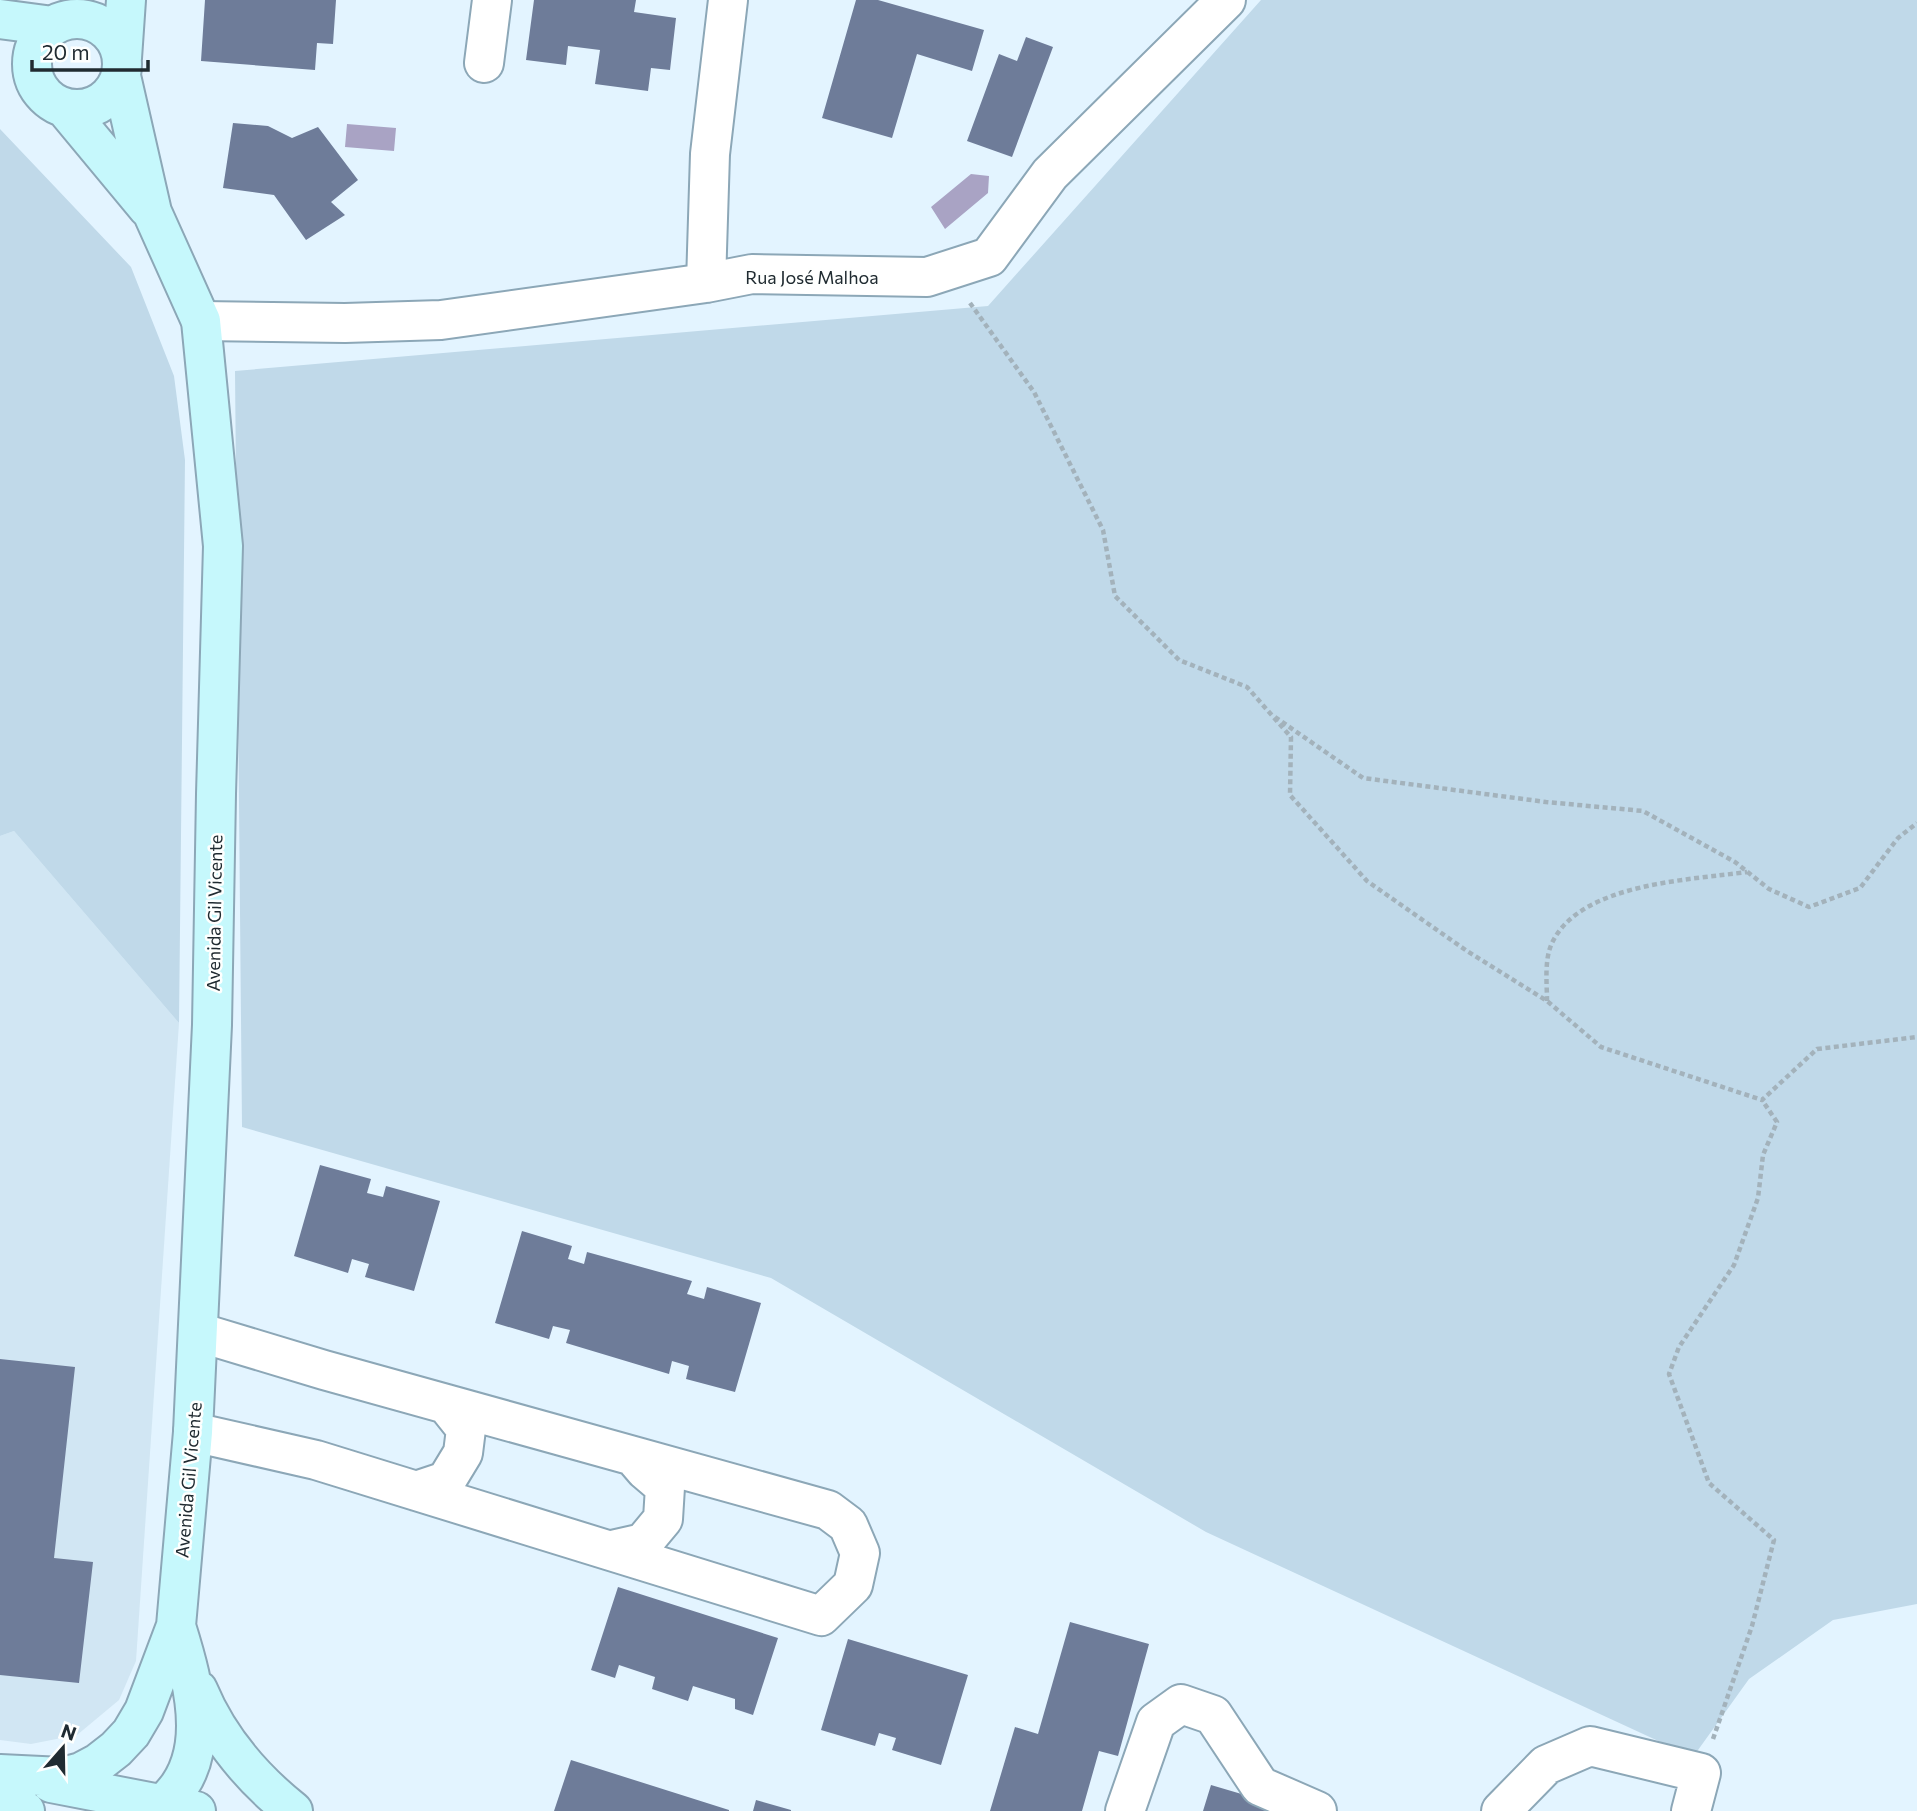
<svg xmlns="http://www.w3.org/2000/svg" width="1917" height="1811" font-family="Commissioner,sans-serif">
<rect width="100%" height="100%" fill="#e3f4ff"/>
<path fill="#d1e6f3" d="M14 831 179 1023 136 1661 119 1700 77 1735 31 1744 0 1740V836Z"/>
<path fill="#c0d9e9" d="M1261 0H1917V1604L1833 1620 1749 1679 1693 1757 1206 1532 771 1278 242 1127 235 371 988 306Z
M0 129 131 267 174 376 185 460 179 1023 14 831 0 836Z"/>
<path fill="#a9a3c4" d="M347 124 396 128 394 151 345 147Z
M971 174 989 176 988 193 945 229 931 207Z"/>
<path fill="#6e7c99" d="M205 0H336L333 44 317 43 315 70 201 61Z
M534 0H636L634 12 676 18 670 70 651 68 648 91 595 84 600 50 568 46 566 65 526 60Z
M856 0H878L984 30 972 71 917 54 892 138 822 118Z
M1026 37 1053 47 1012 157 967 141 999 54 1017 61Z
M233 123 268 126 292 138 318 127 358 180 331 202 345 215 306 240 274 195 223 188Z
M320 1165 371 1179 367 1193 383 1197 386 1186 440 1201 414 1291 365 1277 369 1264 352 1259 348 1273 294 1256Z
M522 1231 572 1246 568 1259 584 1264 587 1252 692 1281 687 1294 704 1299 707 1287 761 1303 735 1392 686 1379 689 1366 672 1361 669 1374 566 1343 570 1330 553 1326 549 1339 495 1323Z
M0 1359 75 1367 54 1558 93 1562 79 1683 0 1675Z
M618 1587 778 1638 753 1715 735 1709V1699L693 1686 688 1701 652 1689 655 1677 619 1665 615 1678 591 1670Z
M1070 1622 1149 1644 1118 1756 1099 1751 1082 1811H990L1015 1727 1038 1734Z
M848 1639 968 1675 941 1765 892 1750 896 1738 879 1733 875 1746 821 1730Z
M571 1760 729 1810V1811H554Z
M1211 1785 1289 1808 1288 1811H1203Z
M756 1800 791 1810V1811H753Z"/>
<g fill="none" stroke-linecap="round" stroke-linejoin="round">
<defs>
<path id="street" d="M484 63 492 0
M706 283 710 154 728 0
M201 321 345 323 441 320 706 283 752 274 927 277 989 257 1050 174 1226 0
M193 1432 316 1460 821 1616 853 1585 860 1553 848 1525 828 1510 324 1370 198 1332
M416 1491 446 1481 463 1453 466 1429 446 1404
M612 1550 643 1543 663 1519 665 1487 645 1470 633 1456
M1125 1811 1156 1722 1181 1704 1213 1715 1260 1786 1317 1811
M1501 1811 1546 1765 1590 1746 1701 1773 1691 1811"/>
<path id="secondary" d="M32 64a45 45 0 1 1 90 0a45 45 0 1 1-90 0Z
M0 19 53 26
M122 58 126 0
M65 108 148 208
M198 1690C218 1738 253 1779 293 1811
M0 1774 62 1777 81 1772 98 1763 116 1749 131 1733 144 1711 176 1626 193 1432 212 1025 216 794 223 546 201 321 152 212 121 76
M51 1783 196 1811
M0 1807 25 1811
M153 1811C218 1769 195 1687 176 1626"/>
</defs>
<use href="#street" stroke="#8ca7b7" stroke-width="42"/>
<use href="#secondary" stroke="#8ca7b7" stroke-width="42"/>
<path stroke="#a3b2bb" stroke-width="4.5" stroke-dasharray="5 3.5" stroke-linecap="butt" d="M970 303 1034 392 1103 530 1115 596 1179 660 1247 687 1291 737 1290 795 1367 881 1467 951 1547 1001 1601 1047 1762 1100 1817 1049 1917 1037
M1275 717 1363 778 1546 802 1643 811 1735 862 1769 889 1809 907 1860 888 1898 838 1917 823
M1547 1001C1547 983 1544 960 1552 943 1580 883 1690 880 1747 872
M1713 1739 1752 1626 1774 1540 1709 1483 1669 1374 1679 1347 1734 1265 1758 1198 1763 1155 1777 1122 1762 1100"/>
<use href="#street" stroke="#fff" stroke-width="38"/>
<use href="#secondary" stroke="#c6f8fc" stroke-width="38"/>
</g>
<g text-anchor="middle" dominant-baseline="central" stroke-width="5" stroke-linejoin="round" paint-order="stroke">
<g font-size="18" fill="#202b31" stroke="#fefffe">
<text x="812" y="277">Rua José Malhoa</text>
<text transform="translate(214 913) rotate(-89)">Avenida Gil Vicente</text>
<text transform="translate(188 1480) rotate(-85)">Avenida Gil Vicente</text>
</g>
</g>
<g transform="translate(63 1748) rotate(20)" stroke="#fefffe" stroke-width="5" paint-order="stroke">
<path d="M0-5L12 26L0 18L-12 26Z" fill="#202b31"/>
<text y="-10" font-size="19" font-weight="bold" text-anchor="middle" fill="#202b31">N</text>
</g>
<path d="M32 60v10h116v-10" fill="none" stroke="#202b31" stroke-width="3.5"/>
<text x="42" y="60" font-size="21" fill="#202b31" stroke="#fefffe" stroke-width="5" paint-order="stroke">20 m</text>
</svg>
